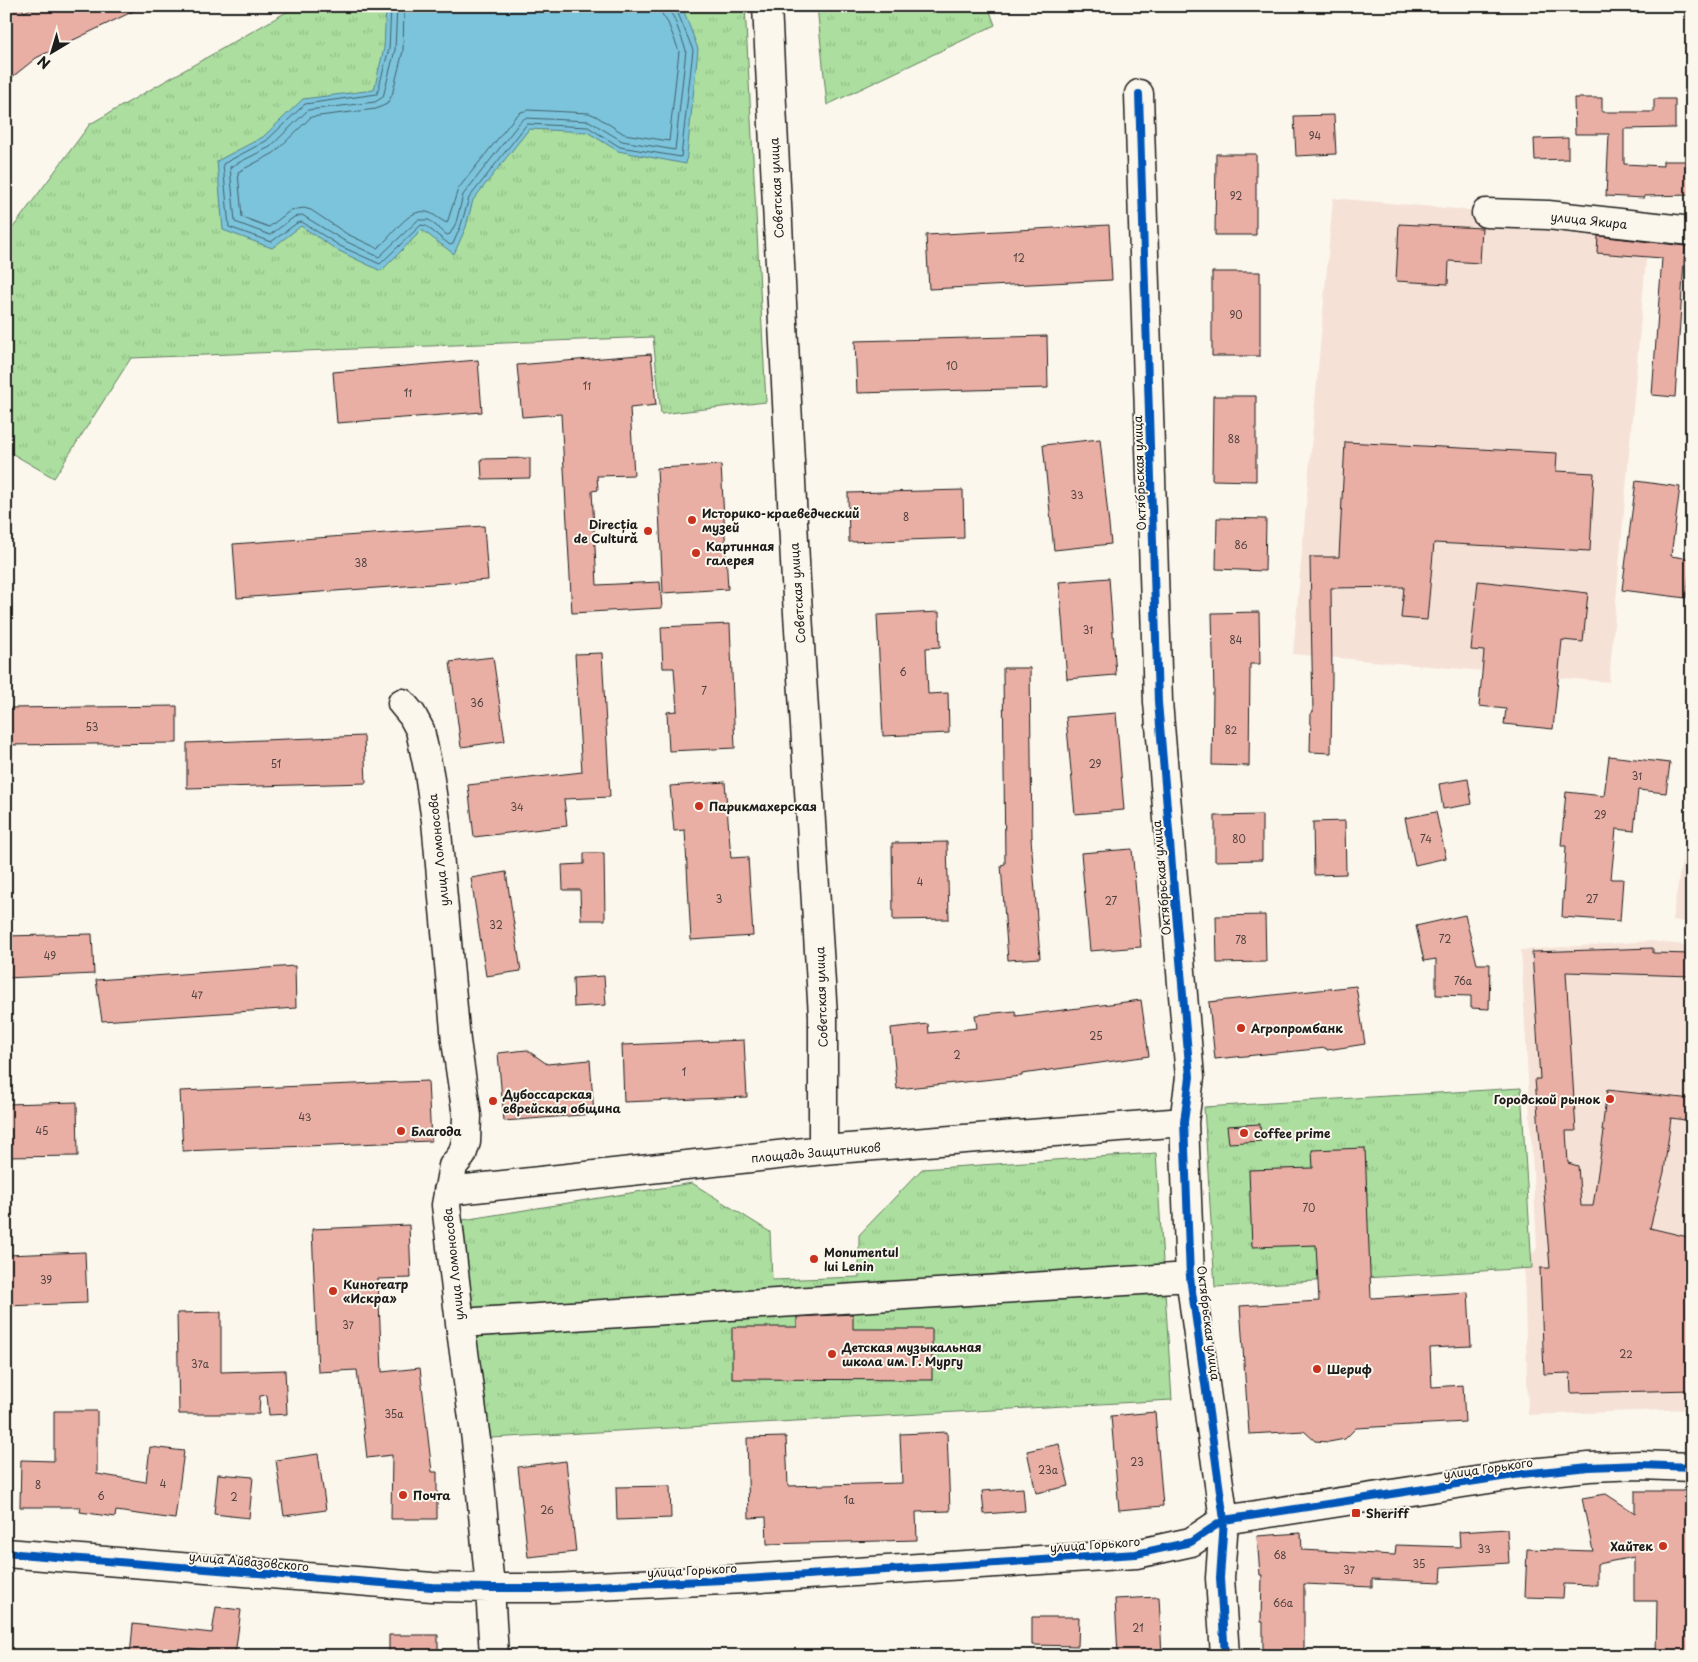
<svg xmlns="http://www.w3.org/2000/svg" width="1698" height="1662" font-family="'Playpen Sans',sans-serif">
<defs>
<pattern id="park-tufts" width="24" height="20" patternUnits="userSpaceOnUse" patternTransform="scale(1.25)"><rect width="24" height="20" fill="#abde9f"/><path d="M3 7l-1-3M5 7V3M7 7l1-3M15 17l-1-3M17 17v-4M19 17l1-3" fill="none" stroke="#93be88"/></pattern>
</defs>
<rect width="100%" height="100%" fill="#fbf7ec"/>
<filter id="ink" filterUnits="userSpaceOnUse"><feTurbulence type="fractalNoise" baseFrequency=".02" numOctaves="2"/><feDisplacementMap in="SourceGraphic" scale="10" xChannelSelector="R" yChannelSelector="G"/><feConvolveMatrix kernelMatrix="1 2 1 2 8 2 1 2 1" color-interpolation-filters="sRGB"/></filter>
<g filter="url(#ink)">
<path fill="#f6e1d7" d="M1333 198 1649 226 1609 682 1293 654Z
M1692 802V923L1672 920Z
M1651 941 1692 946V1409L1528 1415 1524 1265 1537 1248 1521 950Z"/>
<path fill="url(#park-tufts)" stroke="#647d5e" d="M297 6H745L766 402 661 414 653 337 131 358 54 478 6 450V237L90 124Z
M817 6H988L995 25 827 105Z
M1521 1088 1532 1268 1215 1287 1204 1107Z
M1156 1153 1172 1400 491 1438 470 1335 463 1220 692 1183 770 1232 772 1280 859 1277V1235L922 1169Z"/>
<path fill="#7bc4dc" stroke="#55818f" d="M386 6H656L683 9 698 49 686 164 618 151 587 132 529 129 473 200 466 227 454 254 422 230 381 271 337 250 301 226 272 248 223 230 217 161 263 137 303 99 374 90 384 48Z"/>
<g fill="none" stroke-linecap="round" stroke-linejoin="round">
<path stroke="#425f69" stroke-width="1" d="M391 6 389 49 377 94 305 104 266 141 223 164 229 227 271 242 297 223 302 222 340 246 380 264 421 225 426 226 450 245 453 244 461 225 469 198 527 124 588 127 620 147 681 157 693 50 675 6
M397 6 395 50 383 97 375 102 308 110 270 147 230 167 235 222 270 235 294 217 302 215 343 240 379 257 418 220H429L447 235 450 234 456 223 463 195 520 122 525 118 589 121 622 141 675 150 686 50 674 18 670 12 669 6
M404 6 403 51 392 95 387 104 376 109 311 117 274 153 238 172 242 217 269 227 291 210 304 208 311 210 347 234 377 248C391 239 407 208 426 212 434 213 439 220 447 223L458 189 515 117 521 112 528 110 589 113 596 116 624 134 669 141 679 51 668 23 662 14 661 6"/>
</g>
<path fill="#e9afa5" stroke="#1c1c1c" d="M14 6H21L24 12 36 6H144L36 58 6 82V15Z
M1574 98H1602V112H1654V99H1675V128L1624 129V164L1663 166V161H1692V195L1644 196V198L1606 196 1609 134H1575Z
M1334 115 1336 154 1296 156 1294 116Z
M1568 138V159L1535 160 1534 139Z
M1216 154H1256V235H1215Z
M1399 224 1482 228 1480 263 1449 261 1448 284 1396 281Z
M1109 225 1112 280 929 289 926 235Z
M1598 236 1685 246 1675 397 1652 395 1662 258 1597 253Z
M1212 272H1260V356H1212Z
M1047 336 1048 388 857 393 855 341Z
M651 354 656 405 630 408 634 475 597 476 598 490 592 491 597 585 660 582 662 608 572 613 561 414 522 417 517 365Z
M478 360 482 412 337 423 333 372Z
M1213 396H1256V481L1212 480Z
M1100 439 1111 544 1054 550 1043 445Z
M1345 442 1557 453 1556 471 1594 473 1590 551 1434 543 1427 620 1401 618 1404 587 1331 588 1332 677 1331 753 1310 752 1311 712H1313L1310 557H1339Z
M530 458V478L482 479 481 459Z
M721 465 728 589 663 593 657 468Z
M1636 481 1680 487 1671 556 1691 559 1686 598 1622 590Z
M963 490 964 538 849 542 848 493Z
M1217 518 1266 519 1265 571 1216 569Z
M484 526 488 580 237 598 233 544Z
M1109 578 1116 675 1067 679 1059 582Z
M1478 581 1588 593 1583 642 1562 640 1553 729 1504 724 1506 709 1479 706 1484 651 1471 650Z
M939 612 940 647 926 648 928 694 948 693 949 733 883 736 877 615Z
M1259 612 1260 664H1250L1249 766 1212 765 1213 693H1214L1212 613Z
M730 624 735 748 669 751 667 712 677 711 674 668H663L661 627Z
M602 653 610 797 564 799 567 826 474 837 468 785 582 772 575 654Z
M493 657 505 741 461 747 450 662Z
M1003 668H1030L1032 838H1031L1040 958 1008 960 1001 865 1005 864Z
M177 706V743L6 745V708Z
M1116 713 1124 810 1075 814 1066 717Z
M364 736 366 783 187 788V743Z
M1609 756 1670 763 1666 793 1638 790 1634 831 1616 829 1611 879H1623L1620 921 1562 917 1566 846H1561L1566 792 1604 796Z
M1468 779 1472 804 1443 809 1439 784Z
M725 782 731 858 748 857 753 936 691 940 685 830 674 831 670 786Z
M1436 812 1446 858 1415 865 1405 818Z
M1262 815V860L1215 861V816Z
M1345 821 1346 874 1314 875 1313 822Z
M947 842 949 919 893 920 892 843Z
M1132 849 1141 947 1090 951 1081 853Z
M584 853H604L605 920H581L580 890H563L562 865 584 864Z
M506 872 521 971 486 976 471 878Z
M1265 915 1266 962 1217 963 1216 916Z
M1465 915 1477 964H1490L1489 1009 1471 1008V996L1436 995V959L1424 961 1416 926Z
M92 934 94 974 6 978V936Z
M1653 948V953L1692 954V976L1566 972 1576 1131H1566L1568 1163 1578 1166 1581 1206H1593L1604 1131H1602L1607 1090 1692 1099V1121L1671 1118 1664 1172 1650 1228 1692 1238V1390L1571 1393 1570 1373 1544 1374 1540 1268H1550L1535 1079H1540L1532 952Z
M295 966 296 1008 102 1021 96 980Z
M604 976 606 1005 574 1007 573 978Z
M1356 986 1365 1044 1327 1050 1326 1048 1215 1059 1209 1002Z
M1141 1000 1149 1056 1022 1074V1076L897 1089 891 1028 928 1024 929 1033 977 1028 975 1015 1015 1011 1016 1016Z
M744 1040 747 1097 624 1102 622 1045Z
M527 1050 547 1064 590 1060 594 1114 504 1121 498 1053Z
M428 1081 431 1141 183 1151 180 1091Z
M77 1102 78 1156 6 1157V1104Z
M1260 1124 1261 1141 1229 1143 1227 1126Z
M1365 1148 1371 1298 1468 1292 1471 1346 1430 1348 1432 1387 1463 1385 1465 1422 1356 1428 1345 1439 1329 1442 1315 1441 1304 1431 1249 1434 1240 1306 1319 1301 1316 1245 1252 1247 1249 1170 1313 1168 1312 1150Z
M409 1225 411 1278 378 1279 382 1372 420 1368 432 1472H437V1519H391L392 1455 367 1458 357 1370 318 1372 312 1229Z
M85 1252 87 1303 6 1306V1255Z
M221 1312V1372L285 1370 287 1414 269 1415 267 1395 260 1396 259 1414H179L177 1313Z
M853 1314V1329H932V1380L732 1379V1327H797V1317Z
M54 1411H97V1474L146 1482 150 1447 184 1451 175 1519 116 1511 115 1517 80 1512 81 1507H20L21 1460 54 1461Z
M1155 1412 1163 1506 1119 1510 1111 1416Z
M947 1432 950 1511 916 1512 917 1540 767 1544 766 1517 749 1518 747 1438 786 1437 788 1486 902 1483 900 1434Z
M1059 1444 1069 1486 1036 1493 1027 1451Z
M318 1454 326 1510 284 1516 276 1460Z
M566 1461 576 1552 528 1557 518 1467Z
M218 1474 253 1477 249 1518 214 1514Z
M670 1486 671 1518 617 1520 616 1487Z
M1023 1488 1025 1511 984 1514 982 1491Z
M1635 1491H1692V1656H1656L1657 1601H1634V1557L1597 1564V1585L1564 1584 1563 1598 1525 1597 1527 1549 1593 1551 1582 1498 1606 1494 1635 1513Z
M1507 1529 1509 1563 1442 1567 1441 1582 1372 1579V1587L1304 1584V1656H1263V1622H1261L1262 1575H1260L1257 1536 1301 1533 1302 1550 1395 1555 1396 1545 1460 1547 1459 1532Z
M1159 1597 1162 1656H1118L1115 1599Z
M216 1607 241 1610 235 1655 189 1648 188 1656H130L133 1624 212 1633Z
M1032 1617H1079L1078 1646 1032 1645Z
M389 1635H438V1656H389Z"/>
<g fill="none" stroke-linecap="round" stroke-linejoin="round">
<defs>
<path id="minor" d="M767 6 796 581 823 1016V1150
M1139 94 1158 702 1190 1077 1184 1122 1190 1277 1224 1520 1220 1578 1225 1656
M1486 213 1548 215 1692 231
M402 703 412 715 420 730 429 773 436 821 456 1041 467 1116 466 1142 462 1155 453 1166 446 1205 460 1323 476 1440 490 1588 494 1656
M448 1191 823 1150 1184 1122
M460 1323 1190 1277
M6 1553 432 1587 490 1588H552L745 1579 1136 1554 1191 1542 1224 1520 1521 1474 1589 1467 1640 1465 1692 1467"/>
</defs>
<use href="#minor" stroke="#1c1c1c" stroke-width="31"/>
<use href="#minor" stroke="#fbf7ec" stroke-width="28"/>
<defs>
<path id="cycleway" d="M1139 94 1158 702 1190 1077 1184 1122 1190 1277 1224 1520 1220 1578 1225 1656
M6 1553 432 1587 490 1588H552L745 1579 1136 1554 1191 1542 1224 1520 1521 1474 1589 1467 1640 1465 1692 1467"/>
</defs>
<use href="#cycleway" stroke="#fbf7ec" stroke-width="11"/>
<use href="#cycleway" stroke="#0057b8" stroke-width="8"/>
</g>
</g>
<g fill="#c8321e" stroke="#fbf7ec" stroke-width="2">
<circle cx="692" cy="520" r="5"/>
<circle cx="648" cy="531" r="5"/>
<circle cx="696" cy="553" r="5"/>
<circle cx="699" cy="806" r="5"/>
<circle cx="1241" cy="1028" r="5"/>
<circle cx="1610" cy="1099" r="5"/>
<circle cx="493" cy="1101" r="5"/>
<circle cx="401" cy="1131" r="5"/>
<circle cx="1244" cy="1133" r="5"/>
<circle cx="814" cy="1259" r="5"/>
<circle cx="333" cy="1291" r="5"/>
<circle cx="832" cy="1354" r="5"/>
<circle cx="1317" cy="1369" r="5"/>
<circle cx="403" cy="1495" r="5"/>
<rect x="1351" y="1508" width="10" height="10" rx="2.5"/>
<circle cx="1663" cy="1546" r="5"/>
</g>
<g text-anchor="middle" dominant-baseline="central" stroke-width="4" stroke-linejoin="round" paint-order="stroke">
<g font-size="10" fill="#4f413e">
<text x="1315" y="135">94</text>
<text x="1236" y="195">92</text>
<text x="1019" y="257">12</text>
<text x="1236" y="314">90</text>
<text x="952" y="365">10</text>
<text x="587" y="385">11</text>
<text x="408" y="392">11</text>
<text x="1234" y="438">88</text>
<text x="1077" y="494">33</text>
<text x="906" y="516">8</text>
<text x="1241" y="544">86</text>
<text x="361" y="562">38</text>
<text x="1088" y="629">31</text>
<text x="1236" y="639">84</text>
<text x="903" y="671">6</text>
<text x="704" y="690">7</text>
<text x="477" y="702">36</text>
<text x="92" y="726">53</text>
<text x="1231" y="729">82</text>
<text x="276" y="763">51</text>
<text x="1095" y="763">29</text>
<text x="1637" y="775">31</text>
<text x="517" y="806">34</text>
<text x="1600" y="814">29</text>
<text x="1239" y="838">80</text>
<text x="1426" y="838">74</text>
<text x="920" y="881">4</text>
<text x="719" y="898">3</text>
<text x="1592" y="898">27</text>
<text x="1111" y="900">27</text>
<text x="496" y="924">32</text>
<text x="1445" y="938">72</text>
<text x="1241" y="939">78</text>
<text x="50" y="955">49</text>
<text x="1463" y="980">76а</text>
<text x="197" y="994">47</text>
<text x="1096" y="1035">25</text>
<text x="957" y="1054">2</text>
<text x="684" y="1071">1</text>
<text x="305" y="1116">43</text>
<text x="42" y="1130">45</text>
<text x="1309" y="1207">70</text>
<text x="46" y="1279">39</text>
<text x="348" y="1324">37</text>
<text x="1626" y="1353">22</text>
<text x="200" y="1363">37а</text>
<text x="394" y="1413">35а</text>
<text x="1137" y="1461">23</text>
<text x="1048" y="1469">23а</text>
<text x="163" y="1483">4</text>
<text x="38" y="1484">8</text>
<text x="101" y="1495">6</text>
<text x="234" y="1496">2</text>
<text x="849" y="1499">1а</text>
<text x="547" y="1509">26</text>
<text x="1484" y="1548">33</text>
<text x="1280" y="1554">68</text>
<text x="1419" y="1563">35</text>
<text x="1349" y="1569">37</text>
<text x="1283" y="1602">66а</text>
<text x="1138" y="1627">21</text>
</g>
<g font-size="12" fill="#1c1c1c" stroke="#fbf7ec">
<text transform="translate(776 188) rotate(-93)">Советская улица</text>
<text transform="translate(1589 220) rotate(6)">улица Якира</text>
<text transform="translate(1139 473) rotate(-92)">Октябрьская улица</text>
<text transform="translate(797 593) rotate(-94)">Советская улица</text>
<text transform="translate(438 850) rotate(-96)">улица Ломоносова</text>
<text transform="translate(1161 878) rotate(-95)">Октябрьская улица</text>
<text transform="translate(821 997) rotate(-92)">Советская улица</text>
<text transform="translate(816 1152) rotate(-5)">площадь Защитников</text>
<text transform="translate(453 1264) rotate(-96)">улица Ломоносова</text>
<text transform="translate(1209 1323) rotate(83)">Октябрьская улица</text>
<text transform="translate(1488 1468) rotate(-8)">улица Горького</text>
<text transform="translate(1095 1544) rotate(-4)">улица Горького</text>
<text transform="translate(249 1561) rotate(5)">улица Айвазовского</text>
<text transform="translate(692 1570) rotate(-3)">улица Горького</text>
</g>
<g font-size="12" font-weight="bold" fill="#1c1c1c" stroke="#fbf7ec" text-anchor="start">
<text x="702" y="513">Историко-краеведческий<tspan x="702" dy="14">музей</tspan></text>
<text x="638" y="524" text-anchor="end">Direcția<tspan x="638" dy="14">de Cultură</tspan></text>
<text x="706" y="546">Картинная<tspan x="706" dy="14">галерея</tspan></text>
<text x="709" y="806">Парикмахерская</text>
<text x="1251" y="1028">Агропромбанк</text>
<text x="503" y="1094">Дубоссарская<tspan x="503" dy="14">еврейская община</tspan></text>
<text x="1600" y="1099" text-anchor="end">Городской рынок</text>
<text x="411" y="1131">Благода</text>
<text x="1254" y="1133">coffee prime</text>
<text x="824" y="1252">Monumentul<tspan x="824" dy="14">lui Lenin</tspan></text>
<text x="343" y="1284">Кинотеатр<tspan x="343" dy="14">«Искра»</tspan></text>
<text x="842" y="1347">Детская музыкальная<tspan x="842" dy="14">школа им. Г. Мургу</tspan></text>
<text x="1327" y="1369">Шериф</text>
<text x="413" y="1495">Почта</text>
<text x="1366" y="1513">Sheriff</text>
<text x="1653" y="1546" text-anchor="end">Хайтек</text>
</g>
</g>
<rect width="1698" height="1662" fill="none" stroke="#fbf7ec" stroke-width="25"/>
<rect x="12" y="12" width="1673" height="1637" fill="none" stroke="#1c1c1c" stroke-width="2" filter="url(#ink)"/>
<g transform="translate(52 52) rotate(218)" stroke="#fbf7ec" stroke-width="4" paint-order="stroke">
<path d="M0-4L9 19L0 12L-9 19Z" fill="#1c1c1c"/>
<text y="-8" font-size="14" font-weight="bold" text-anchor="middle" fill="#1c1c1c">N</text>
</g>
</svg>
